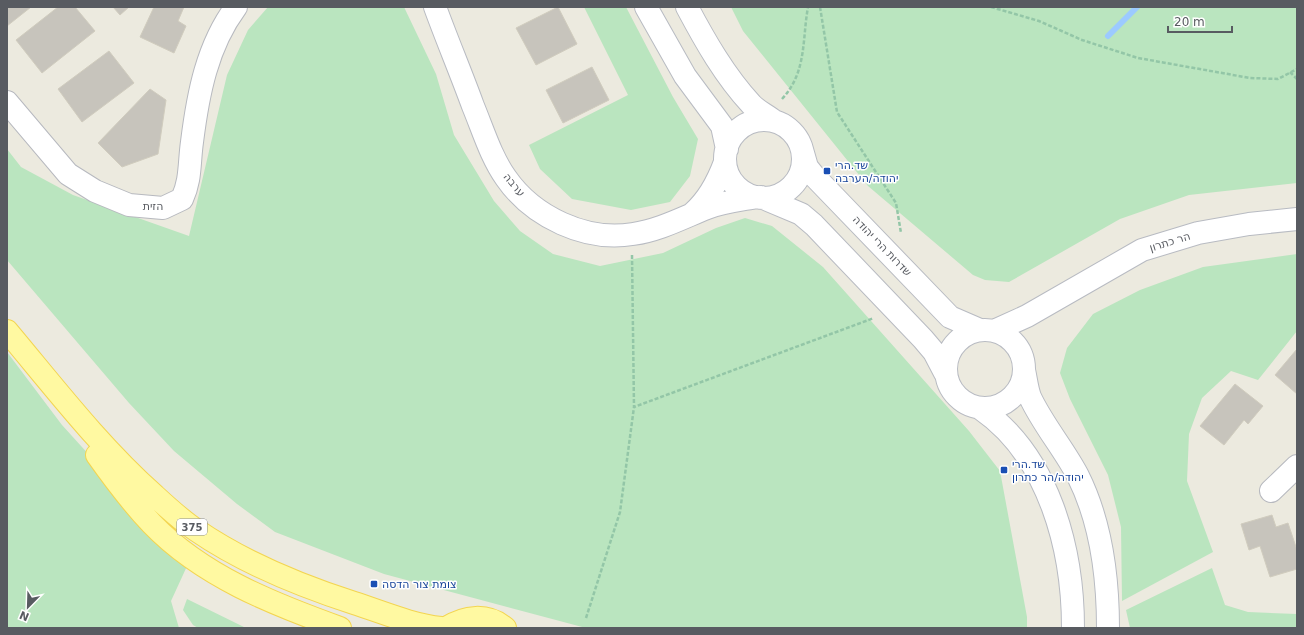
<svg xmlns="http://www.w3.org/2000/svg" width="1304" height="635" font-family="'DejaVu Sans',Heebo,sans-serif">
<rect width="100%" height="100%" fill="#eceadf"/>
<path fill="#bae5bf" d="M268 7H404L436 74 454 135 494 201 520 231 553 254 600 266 663 253 716 228 745 218 772 226 823 267 969 431 1000 471 1027 617V628H586L384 574 275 532 237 504 174 451 129 403 7 260V149L21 167 73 195 189 236 227 75 248 30Z
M584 7H626L673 97 698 139 690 176 670 202 631 210 572 199 540 169 529 145 628 95Z
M731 7H1297V183L1189 195 1120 219 1009 282 985 280 973 275 868 186 743 31Z
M1297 254V331L1258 380 1231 371 1202 398 1189 434 1187 481 1213 552 1122 601 1121 527 1108 475 1070 399 1060 373 1067 348 1093 314 1140 290 1203 267Z
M7 352 62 425 188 564 171 601 179 628H7Z
M1212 568 1225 605 1248 612 1297 614V628H1130L1126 610Z
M187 599 246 628H198L193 625 183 610Z"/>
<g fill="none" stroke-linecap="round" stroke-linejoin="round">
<path stroke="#9ccaff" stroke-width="6" d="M1108 36 1137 7"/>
</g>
<path fill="#c7c4bc" stroke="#d0ccbe" d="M7 7H31L7 26Z
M58 7H75L95 31 42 73 16 40Z
M113 7H129L120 15Z
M154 7H184L178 21 186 26 174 53 140 37Z
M558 7 577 44 536 65 516 28Z
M109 51 134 83 82 122 58 89Z
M592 67 609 100 563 123 546 90Z
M150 89 166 100 158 154 122 167 98 143Z
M1297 349V394L1275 375Z
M1235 384 1263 406 1248 424 1244 420 1224 445 1200 426Z
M1272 515 1276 527 1288 523 1297 550V569L1270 577 1260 546 1249 550 1241 524Z"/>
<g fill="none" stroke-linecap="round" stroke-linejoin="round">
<defs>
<path id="street" d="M7 102 68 174 95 191 129 205 163 208 182 199C191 180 189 163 192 142 198 94 207 46 236 7
M1271 491 1297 466"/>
<path id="secondary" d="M435 7C447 40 461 73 473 106 483 130 491 157 506 178 533 217 586 242 633 234 660 230 682 218 707 208 723 202 741 200 757 197
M646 7 685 76 722 126 727 149
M687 7C705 41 725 76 751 104 757 111 767 115 774 121
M725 159a39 39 0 1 1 78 0a39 39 0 1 1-78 0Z
M801 146 807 167 815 177 950 317 980 330
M761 197 801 214 814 225 923 339 934 352 945 373
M693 213C708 200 718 181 725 162
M946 369a39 39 0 1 1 78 0a39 39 0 1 1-78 0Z
M994 331 1027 316 1142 250 1198 233 1249 224 1297 219
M1024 370C1026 379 1027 389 1030 397 1043 425 1064 449 1078 476 1101 522 1108 577 1108 628
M981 409C1049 456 1073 549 1073 628"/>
<path id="primary" d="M7 331C54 387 99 446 154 495 167 507 181 520 196 530 244 563 298 585 354 603 382 612 412 625 441 628
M97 455C114 479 132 503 152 524 202 576 273 604 340 628
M446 628C465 616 487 613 505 628"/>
</defs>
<use href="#street" stroke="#b7b9bf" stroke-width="24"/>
<use href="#secondary" stroke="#b8bbc2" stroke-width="24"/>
<use href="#primary" stroke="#f3d551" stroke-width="24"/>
<path stroke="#93c6a7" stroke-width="2.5" stroke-dasharray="4 2" stroke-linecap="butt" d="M820 7 837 112 896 203 901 233
M991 7 1039 21 1082 40 1138 58 1250 78 1278 79 1297 69
M1290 72 1297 79
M782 99C807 72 802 40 808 7
M632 255 634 407 874 318
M586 618 620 512 634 407"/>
<use href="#street" stroke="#fff" stroke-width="22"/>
<use href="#secondary" stroke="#fff" stroke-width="22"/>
<use href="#primary" stroke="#fff9a1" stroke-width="22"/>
</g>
<g fill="#1a4fb4" stroke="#fff" stroke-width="1.5">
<rect x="823" y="167" width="8" height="8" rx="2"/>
<rect x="1000" y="466" width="8" height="8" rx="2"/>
<rect x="370" y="580" width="8" height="8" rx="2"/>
</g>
<g text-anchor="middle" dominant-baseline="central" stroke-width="3" stroke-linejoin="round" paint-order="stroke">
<rect fill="#fff" stroke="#8a8c90" stroke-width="1" x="177" y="519" width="30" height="16" rx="3"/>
<g font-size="10" font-weight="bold" fill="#585b61">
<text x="192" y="527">375</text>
</g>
<g font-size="11" fill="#164399" stroke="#fff" text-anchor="start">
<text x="835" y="165">שד.הרי<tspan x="835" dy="13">יהודה/הערבה</tspan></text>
<text x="1012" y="464">שד.הרי<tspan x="1012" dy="13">יהודה/הר כתרון</tspan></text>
<text x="382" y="584">צומת צור הדסה</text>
</g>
<g font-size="11" fill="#585b61" stroke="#fff">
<text transform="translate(514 185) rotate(50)">ערבה</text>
<text x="153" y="206">הזית</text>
<text transform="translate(1170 242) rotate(-17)">הר כתרון</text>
<text transform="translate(882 246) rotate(46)">שדרות הרי יהודה</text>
</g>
</g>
<rect width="1304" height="635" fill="none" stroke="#585b61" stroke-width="16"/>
<g transform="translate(28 607) rotate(203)" stroke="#ffffff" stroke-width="3" paint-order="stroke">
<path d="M0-3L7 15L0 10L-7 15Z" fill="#585b61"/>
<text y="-6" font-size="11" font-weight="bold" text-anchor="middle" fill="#585b61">N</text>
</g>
<path d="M1168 26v6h64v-6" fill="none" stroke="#585b61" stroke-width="2"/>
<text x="1174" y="26" font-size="12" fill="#585b61" stroke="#ffffff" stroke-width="3" paint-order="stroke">20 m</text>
</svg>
